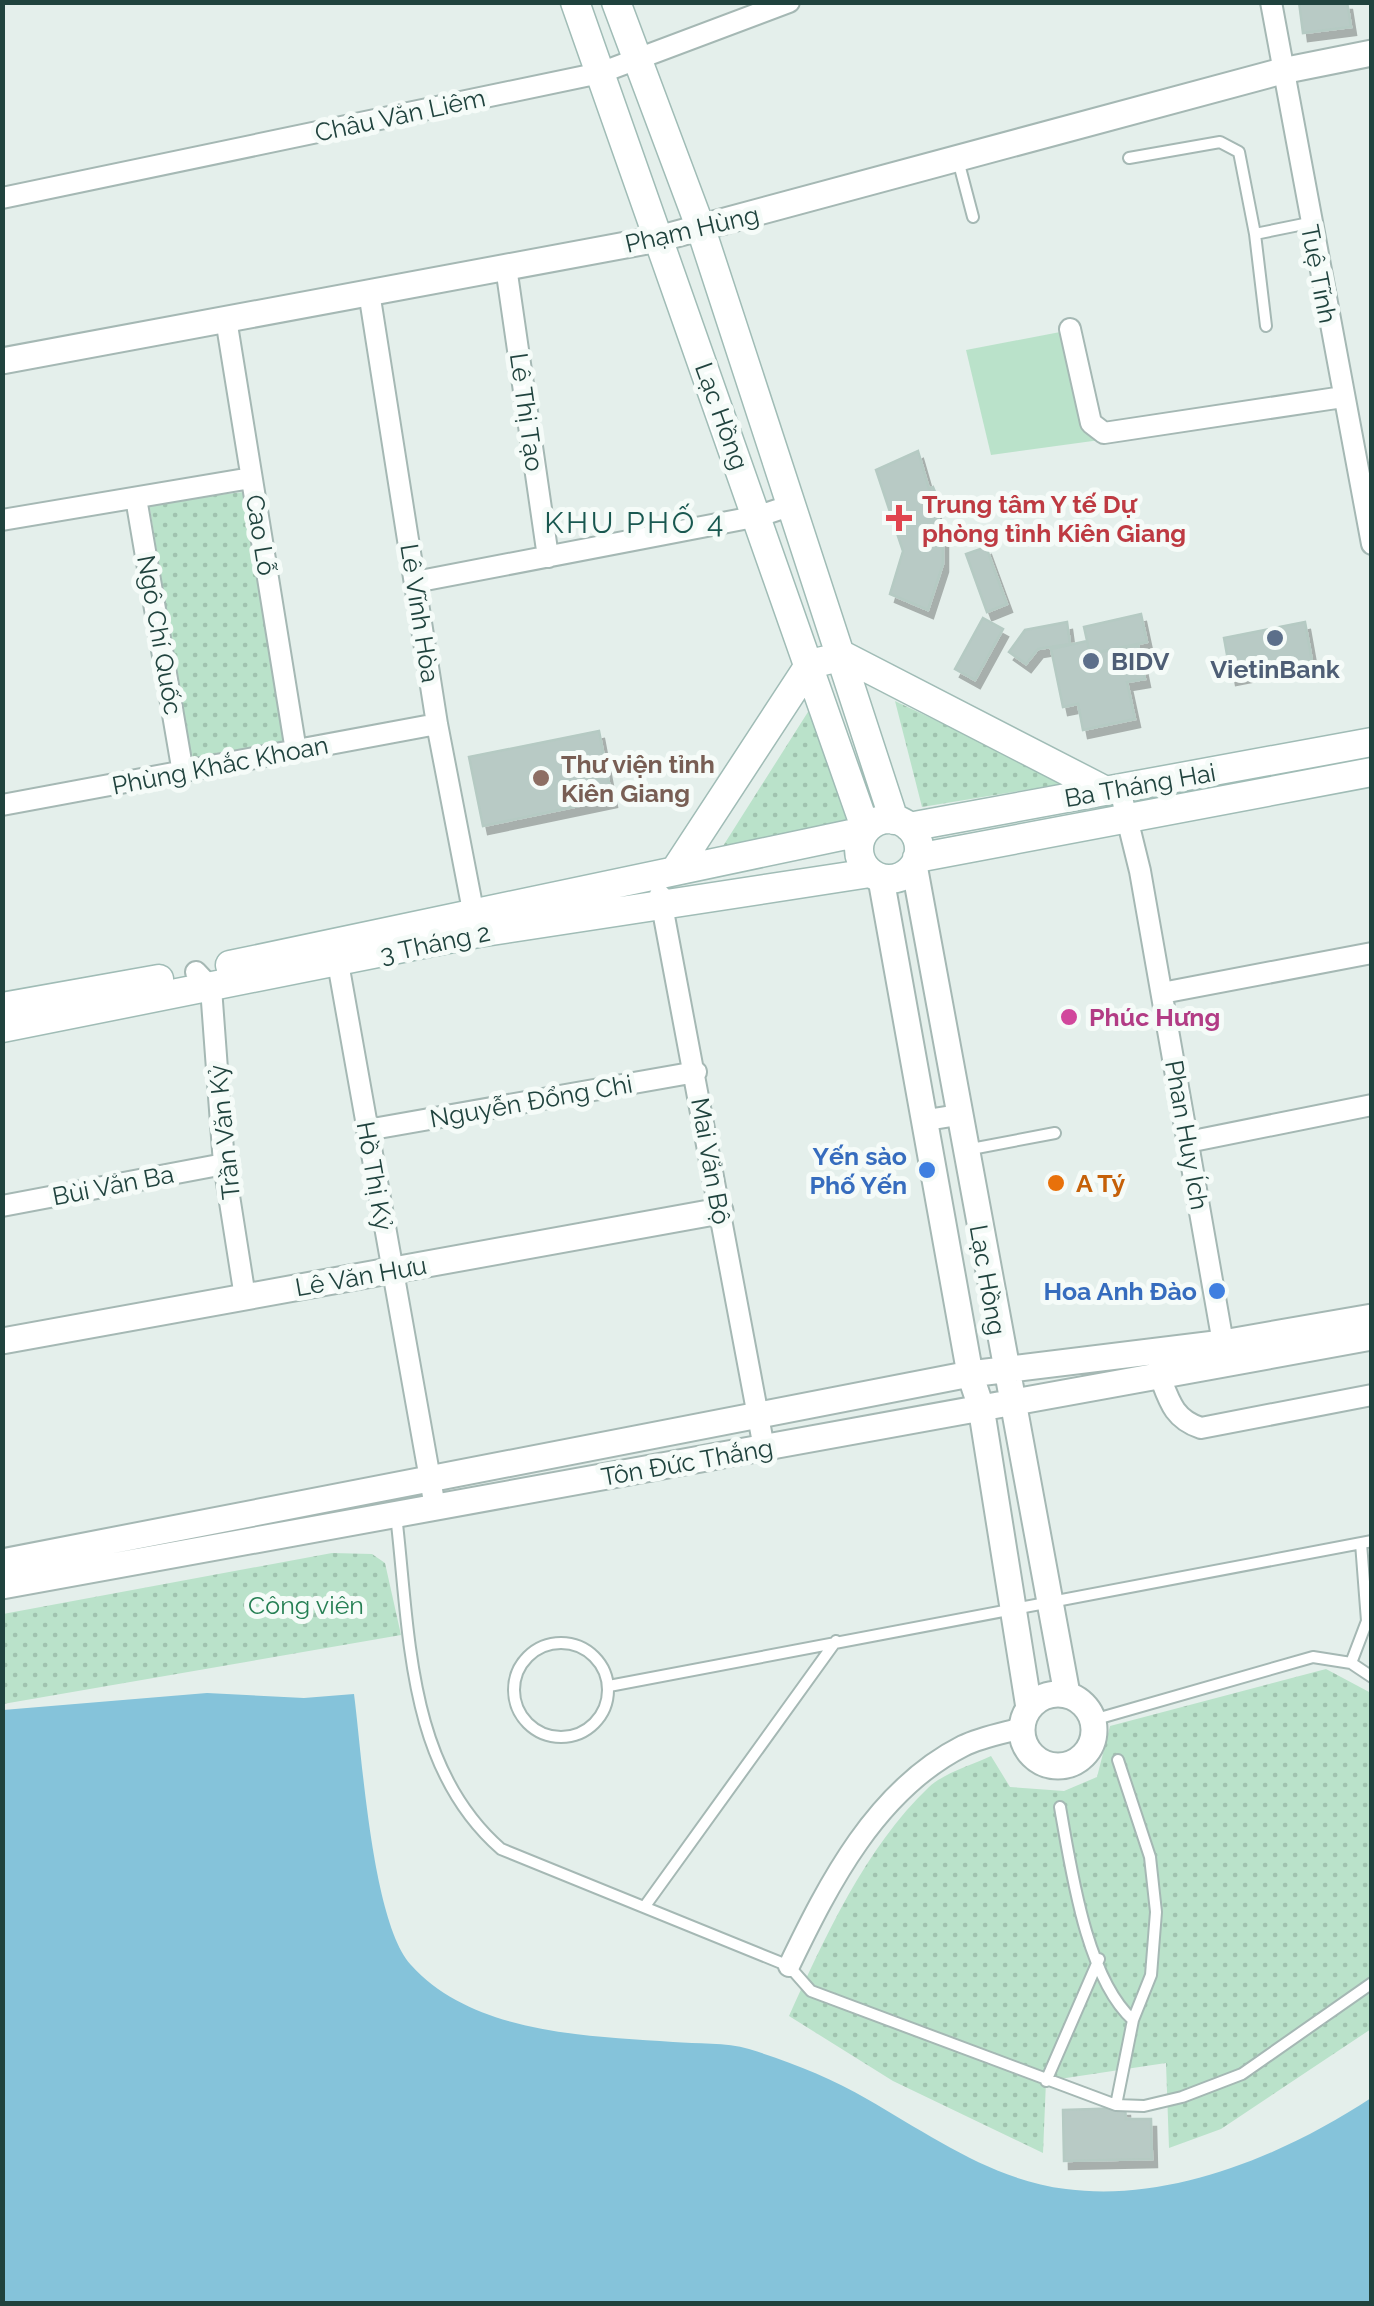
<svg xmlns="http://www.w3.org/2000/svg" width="1374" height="2306" font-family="Raleway,sans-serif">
<defs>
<pattern id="grass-dots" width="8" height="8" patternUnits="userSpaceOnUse" patternTransform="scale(2.5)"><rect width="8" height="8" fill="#bae2ca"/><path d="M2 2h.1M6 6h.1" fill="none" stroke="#a0c3af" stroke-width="1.8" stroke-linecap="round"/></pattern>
<filter id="shadow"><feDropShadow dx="5" dy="8" stdDeviation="0" flood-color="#0004"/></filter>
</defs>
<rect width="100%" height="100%" fill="#e4efeb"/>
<path fill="url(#grass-dots)" d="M252 491 292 739 191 761 149 503Z
M895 701 1068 783 922 807Z
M813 704 853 827 718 854Z
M332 1553 372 1554 385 1563 401 1635 3 1704V1614Z
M1326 1669 1371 1693V2029L1221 2129 1169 2148 1166 2063 1046 2081 1043 2153 893 2081 789 2016C825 1937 865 1848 929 1787 944 1773 972 1765 991 1756L1010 1787 1064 1791 1097 1777 1110 1726Z"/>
<path fill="#bae2ca" d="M1081 328 1100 440 991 455 966 350Z"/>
<path fill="#85c3da" d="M207 1693 304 1698 354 1694C362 1755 372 1922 411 1965 473 2034 588 2036 673 2042 697 2044 726 2042 749 2049 788 2061 832 2078 867 2099 930 2135 992 2180 1066 2189 1171 2203 1286 2154 1371 2098V2303H3V1710Z"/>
<path fill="#b8cac5" stroke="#b5cac3" stroke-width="2.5" filter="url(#shadow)" d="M1299 2H1347L1351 27 1303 33Z
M918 451 929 489 933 487 940 504 935 508 943 534V564L928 610 890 594 903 551 876 470Z
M986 547 1007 604 987 612 966 554Z
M1141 614 1147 642 1090 654 1084 627Z
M983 618 1003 629 975 680 955 669Z
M1067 622 1070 644 1038 649 1026 664 1009 652 1025 630Z
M1305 622 1312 661 1231 677 1224 638Z
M1087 641 1090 654 1138 645 1145 679 1127 682 1135 719 1083 730 1078 704 1063 707 1051 649Z
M599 731 612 799 483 826 469 757Z
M1125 2108 1126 2119H1151L1152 2159 1064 2161 1063 2110Z"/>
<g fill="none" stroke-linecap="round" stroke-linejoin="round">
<defs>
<path id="service" d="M1129 158 1220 142 1239 152 1255 234 1266 326
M958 160 973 217
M1255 234 1309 223
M966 1150 1055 1133
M396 1515C410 1632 406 1766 501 1849L789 1966 811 1991 1116 2105 1144 2106 1182 2097 1242 2074 1372 1983
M514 1690a47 47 0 1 1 94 0a47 47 0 1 1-94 0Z
M1351 1663 1367 1621 1361 1543
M609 1686 1372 1541
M1093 1720 1313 1657 1351 1663 1372 1677
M1060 1807C1071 1868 1086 1978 1133 2020
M645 1906 836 1641
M1046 2081 1099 1959
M1116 2105 1133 2020 1151 1975 1156 1912 1150 1857 1118 1760"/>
<path id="minor" d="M1271 2 1372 544
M2 198 600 73 789 2
M506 267 548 557
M369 292 437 724 476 926
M226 319 296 751
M1070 329 1091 423 1104 433 1343 397
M136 498 183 773
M2 520 251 478
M415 582 759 516 792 505
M1120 790 1140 871 1223 1343 1230 1356
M2 805 437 724
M660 895 764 1448
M338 963 435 1507
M196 972 211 988 224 1164 245 1297
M1162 993 1372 953
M927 1120 958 1115
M367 1130 696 1072
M1188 1142 1372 1105
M2 1206 224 1164
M1159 1374C1169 1400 1173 1419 1201 1428L1372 1395
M789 1966C829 1883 876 1790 963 1746 981 1737 1004 1733 1022 1728"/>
<path id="tertiary" d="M2 361 658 239 1282 71 1372 53
M914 865 1067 1694
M881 879 970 1374 981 1407 1029 1708
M2 1341 720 1211
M2 1562 970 1374 1223 1343 1372 1317
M2 1586 1372 1337
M1022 1730a36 36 0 1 1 72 0a36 36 0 1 1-72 0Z"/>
<path id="secondary" d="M575 2 866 830
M616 2 701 229 894 820
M859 849a30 30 0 1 1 60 0a30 30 0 1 1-60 0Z
M909 827 1372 742
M917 858 1372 772
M676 869 810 664 844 656 1106 791
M230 965 865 831
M2 1007 159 979
M2 1028 478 933 870 873"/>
</defs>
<use href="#service" stroke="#a5b8b4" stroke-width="14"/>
<use href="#minor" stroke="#a5b8b4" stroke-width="24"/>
<use href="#tertiary" stroke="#a5b8b4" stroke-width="29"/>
<use href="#secondary" stroke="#a0bcb6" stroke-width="31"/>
<use href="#service" stroke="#fff" stroke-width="10"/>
<use href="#minor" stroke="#fff" stroke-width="20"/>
<use href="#tertiary" stroke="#fff" stroke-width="25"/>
<use href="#secondary" stroke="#fff" stroke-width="28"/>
</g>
<path fill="#e0444e" stroke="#f5fbf8" stroke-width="4" d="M894 503h10v10h10v10h-10v10h-10v-10h-10v-10h10z"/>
<g fill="#5c6f8a" stroke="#f5fbf8" stroke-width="4">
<circle cx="1275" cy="638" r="10"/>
<circle cx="1091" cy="661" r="10"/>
</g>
<circle fill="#8d6e63" stroke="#f5fbf8" stroke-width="4" cx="541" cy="778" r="10"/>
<circle fill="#d1479c" stroke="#f5fbf8" stroke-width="4" cx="1069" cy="1017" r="10"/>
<g fill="#3f7fe0" stroke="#f5fbf8" stroke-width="4">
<circle cx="927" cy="1170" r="10"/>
<circle cx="1217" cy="1291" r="10"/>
</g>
<circle fill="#e8710a" stroke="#f5fbf8" stroke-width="4" cx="1056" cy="1183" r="10"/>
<g text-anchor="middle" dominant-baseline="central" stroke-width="10" stroke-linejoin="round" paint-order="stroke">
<g font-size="25" fill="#20433e" stroke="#f5fbf8">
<text transform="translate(400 115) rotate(-12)">Châu Văn Liêm</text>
<text transform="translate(692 229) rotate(-13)">Phạm Hùng</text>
<text transform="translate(1319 274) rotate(79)">Tuệ Tĩnh</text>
<text transform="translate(527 412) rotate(82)">Lê Thị Tạo</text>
<text transform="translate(722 416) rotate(70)">Lạc Hồng</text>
<text transform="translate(261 535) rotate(81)">Cao Lỗ</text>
<text transform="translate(420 613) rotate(81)">Lê Vĩnh Hòa</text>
<text transform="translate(160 635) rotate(80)">Ngô Chí Quốc</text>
<text transform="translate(220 765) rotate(-11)">Phùng Khắc Khoan</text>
<text transform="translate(1140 785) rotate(-10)">Ba Tháng Hai</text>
<text transform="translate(435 943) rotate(-12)">3 Tháng 2</text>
<text transform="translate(531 1101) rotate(-10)">Nguyễn Đổng Chi</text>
<text transform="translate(224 1132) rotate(-96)">Trần Văn Kỷ</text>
<text transform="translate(1187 1135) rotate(80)">Phan Huy Ích</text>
<text transform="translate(711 1161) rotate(80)">Mai Văn Bộ</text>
<text transform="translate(375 1176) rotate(80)">Hồ Thị Kỷ</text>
<text transform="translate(113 1185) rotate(-11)">Bùi Văn Ba</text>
<text transform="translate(361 1276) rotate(-10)">Lê Văn Hưu</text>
<text transform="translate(988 1280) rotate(80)">Lạc Hồng</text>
<text transform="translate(687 1462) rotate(-10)">Tôn Đức Thắng</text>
</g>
<g font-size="25" font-weight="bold" fill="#be3a42" stroke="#f5fbf8" text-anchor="start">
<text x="922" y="504">Trung tâm Y tế Dự<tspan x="922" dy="29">phòng tỉnh Kiên Giang</tspan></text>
</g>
<g font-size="25" font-weight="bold" fill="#4e5e75" stroke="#f5fbf8" text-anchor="start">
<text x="1111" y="661">BIDV</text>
<text x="1275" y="669" text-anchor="middle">VietinBank</text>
</g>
<g font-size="25" font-weight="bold" fill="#785e54" stroke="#f5fbf8" text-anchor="start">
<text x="561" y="764">Thư viện tỉnh<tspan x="561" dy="29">Kiên Giang</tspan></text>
</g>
<g font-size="25" font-weight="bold" fill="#b23c85" stroke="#f5fbf8" text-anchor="start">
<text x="1089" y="1017">Phúc Hưng</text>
</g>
<g font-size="25" font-weight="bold" fill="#366cbe" stroke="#f5fbf8" text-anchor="end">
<text x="907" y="1156">Yến sào<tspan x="907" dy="29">Phố Yến</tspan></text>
<text x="1197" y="1291">Hoa Anh Đào</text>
</g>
<g font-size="25" font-weight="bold" fill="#c56008" stroke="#f5fbf8" text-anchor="start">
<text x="1076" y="1183">A Tý</text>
</g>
<g font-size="25" fill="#257f53" stroke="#f5fbf8">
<text x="306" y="1605">Công viên</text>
</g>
<g font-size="30" letter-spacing="2.5" fill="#195850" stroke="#f5fbf8">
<text x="635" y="522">KHU PHỐ 4</text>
</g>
</g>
<rect width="1374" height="2306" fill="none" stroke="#20433e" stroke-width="10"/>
</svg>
